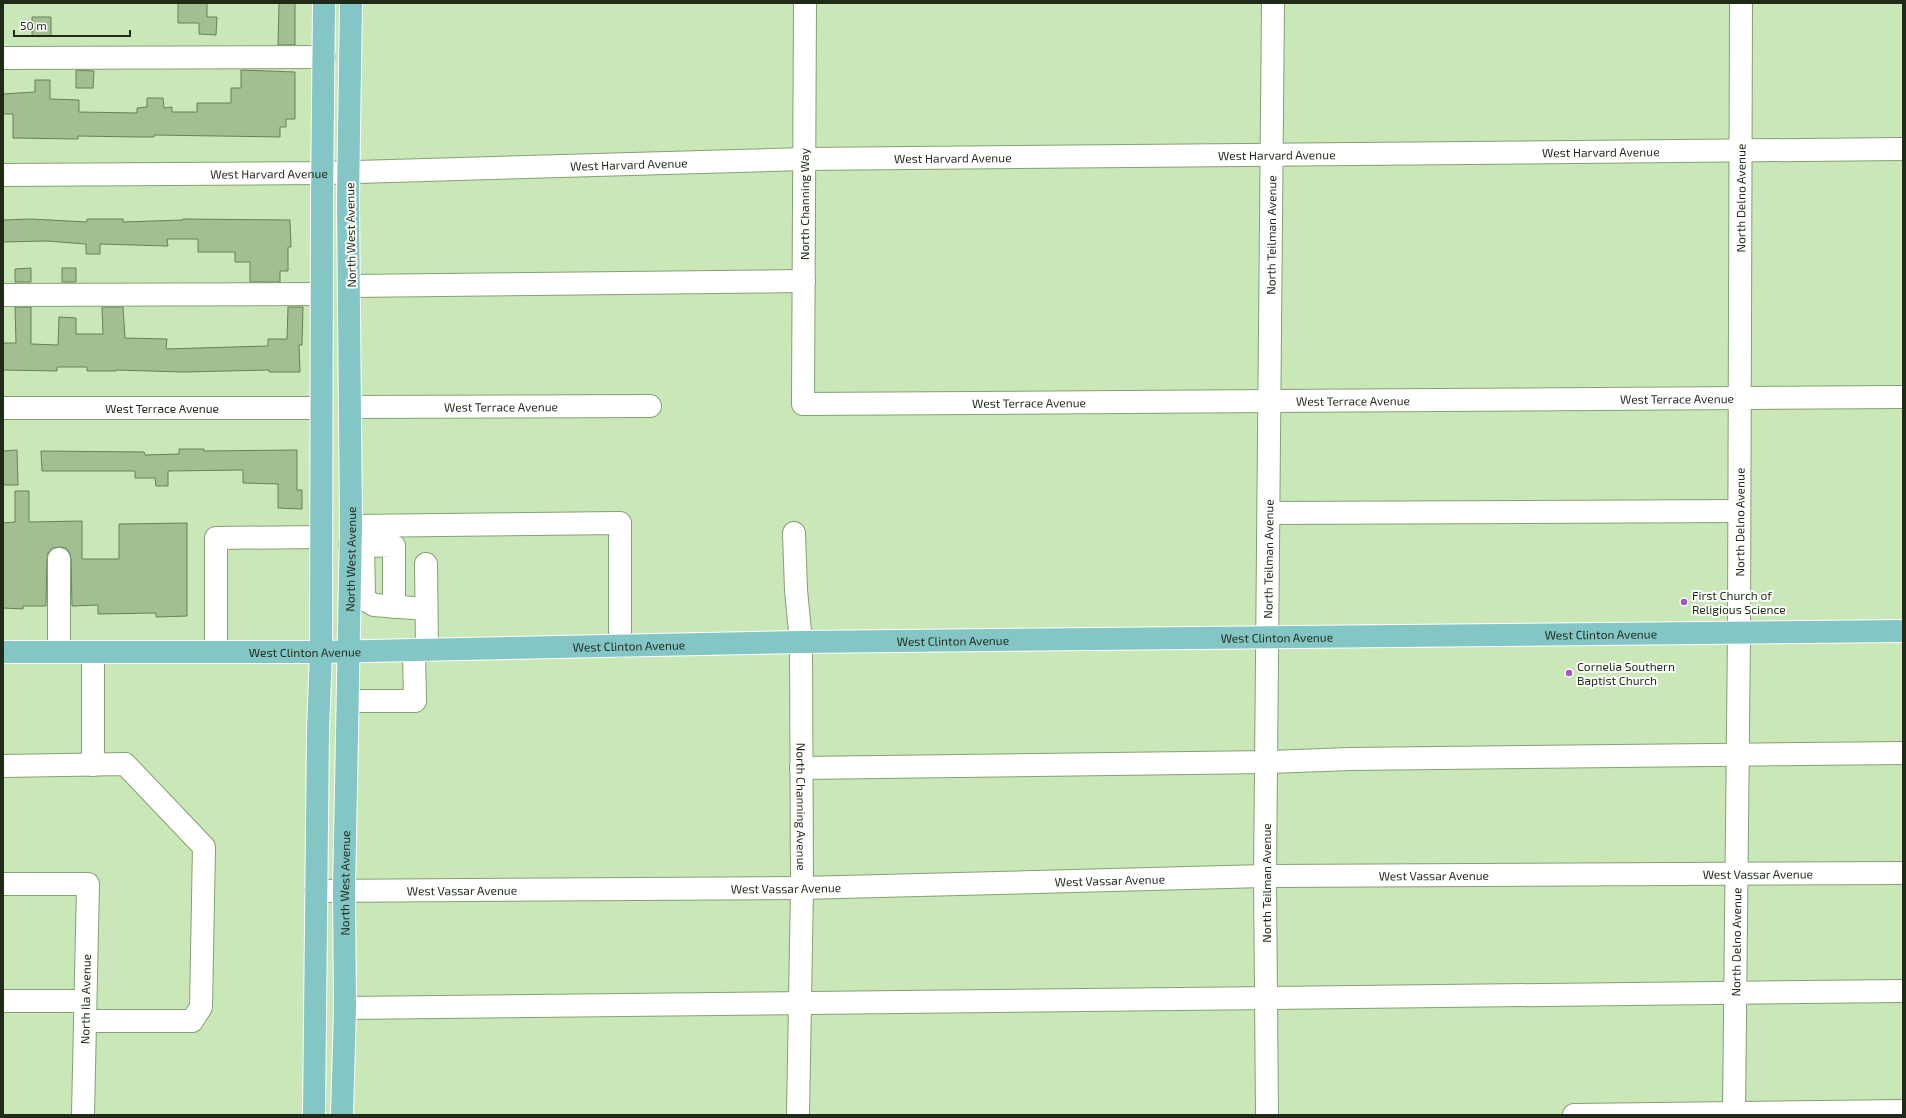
<svg xmlns="http://www.w3.org/2000/svg" width="1906" height="1118" font-family="'Exo 2',sans-serif">
<rect width="100%" height="100%" fill="#c9e7b7"/>
<path fill="#a2bf91" stroke="#668256" d="M178 3H207V17H217L216 35 199 34V23H178Z
M279 3H295V45H278Z
M32 17H51V36H32Z
M76 70 94 71 93 88H76Z
M241 70 295 72V119H286V127H280V137L154 135V137H138L78 136V139L13 138V114H3V94L35 92V80H50V99L79 100V112L137 113V108L147 107V98H163L164 108 172 107V112H197V103H231V88H241Z
M31 219 87 222V219H123V222L183 220V219L290 220 291 247H288V271H280V282H250V262H235V252H198V239H167L168 246 100 244V254H86V244L46 241 3 242V220Z
M31 268V282H15V269Z
M62 268H76V282H62Z
M15 307H31V344L58 345 59 317 76 318V334H103L102 307H123L125 338 167 339 166 349 268 346V339H287L288 307H303L302 345H299L300 372H269V370L184 372 116 370V371H87V367H57V371L3 370V343H16Z
M179 449H204V451L297 450V490H302V509L278 508V484L243 483V470L168 471V486H156L155 478H135V471H42L41 451 144 452 145 455 179 454Z
M17 450 18 485H3V451Z
M15 491H29V522L82 521V559H119V524L187 523V616L156 617V613L98 614V605L72 606 71 559 70 553 66 548 59 547 52 548 48 553 47 559 46 606H23V609L3 608V523L15 522Z"/>
<g fill="none" stroke-linecap="round" stroke-linejoin="round">
<defs>
<g id="minor">
<path id="s1" d="M805 3 803 404 1903 397"/>
<path d="M3 58 324 57"/>
<path id="s2" d="M3 175 323 173 804 159 1903 149"/>
<path d="M350 286 804 281"/>
<path d="M3 295 321 294"/>
<path id="s3" d="M351 407 650 406"/>
<path id="s4" d="M3 408H321"/>
<path d="M1269 513 1739 511"/>
<path d="M351 526 620 523V646"/>
<path id="s5" d="M794 533 796 590 801 642 802 888 798 1115"/>
<path d="M350 545 394 546V607"/>
<path d="M363 545 364 596 367 601 374 605 426 609"/>
<path d="M59 559V652"/>
<path d="M426 564 427 650"/>
<path d="M93 652V765"/>
<path d="M216 652V538L321 537"/>
<path d="M348 701H415L414 650"/>
<path d="M3 766 125 764 204 847 201 1007 192 1021H85"/>
<path d="M801 768 1267 762 1350 759 1903 753"/>
<path d="M3 884H88L83 1115"/>
<path id="s6" d="M316 891 802 888 1265 876 1903 873"/>
<path d="M3 1001H85"/>
<path d="M345 1008 1903 991"/>
<path id="s7" d="M1734 1114 1739 633 1741 3"/>
<path id="s8" d="M1267 1115 1265 876 1273 3"/>
<path d="M1574 1115 1903 1111"/>
</g>
<g id="major">
<path id="s9" d="M3 652H321L801 642 1903 631"/>
<path d="M314 1115 318 729 321 652 322 199 324 3"/>
<path id="s10" d="M342 1115 345 1008 344 891 351 526 348 199 351 3"/>
</g>
</defs>
<use href="#minor" stroke="#85a174" stroke-width="24"/>
<use href="#major" stroke="#fff" stroke-width="24"/>
<use href="#minor" stroke="#fff" stroke-width="22"/>
<use href="#major" stroke="#84c6c5" stroke-width="22"/>
</g>
<g fill="#a456c7" stroke="#fbfef9" stroke-width="1.5">
<circle cx="1684" cy="602" r="4"/>
<circle cx="1569" cy="673" r="4"/>
</g>
<g text-anchor="middle" dominant-baseline="central" stroke-width="4" stroke-linejoin="round" paint-order="stroke">
<g font-size="12" fill="#1f2a18" stroke="#fbfef9">
<text stroke="none"><textPath href="#s2" startOffset="1598">West Harvard Avenue</textPath></text>
<text stroke="none"><textPath href="#s2" startOffset="1274">West Harvard Avenue</textPath></text>
<text stroke="none"><textPath href="#s2" startOffset="950">West Harvard Avenue</textPath></text>
<text stroke="none"><textPath href="#s2" startOffset="626">West Harvard Avenue</textPath></text>
<text stroke="none"><textPath href="#s2" startOffset="266">West Harvard Avenue</textPath></text>
<text stroke="none"><textPath href="#s7" startOffset="916">North Delno Avenue</textPath></text>
<text transform="translate(804 204) rotate(-90)">North Channing Way</text>
<text transform="translate(350 235) rotate(-91)">North West Avenue</text>
<text stroke="none"><textPath href="#s8" startOffset="880">North Teilman Avenue</textPath></text>
<text stroke="none"><textPath href="#s1" startOffset="1275">West Terrace Avenue</textPath></text>
<text stroke="none"><textPath href="#s1" startOffset="951">West Terrace Avenue</textPath></text>
<text stroke="none"><textPath href="#s1" startOffset="627">West Terrace Avenue</textPath></text>
<text stroke="none"><textPath href="#s3" startOffset="150">West Terrace Avenue</textPath></text>
<text stroke="none"><textPath href="#s4" startOffset="159">West Terrace Avenue</textPath></text>
<text stroke="none"><textPath href="#s7" startOffset="592">North Delno Avenue</textPath></text>
<text stroke="none"><textPath href="#s10" startOffset="556">North West Avenue</textPath></text>
<text stroke="none"><textPath href="#s8" startOffset="556">North Teilman Avenue</textPath></text>
<text stroke="none"><textPath href="#s9" startOffset="1598">West Clinton Avenue</textPath></text>
<text stroke="none"><textPath href="#s9" startOffset="1274">West Clinton Avenue</textPath></text>
<text stroke="none"><textPath href="#s9" startOffset="950">West Clinton Avenue</textPath></text>
<text stroke="none"><textPath href="#s9" startOffset="626">West Clinton Avenue</textPath></text>
<text stroke="none"><textPath href="#s9" startOffset="302">West Clinton Avenue</textPath></text>
<text stroke="none"><textPath href="#s5" startOffset="274">North Channing Avenue</textPath></text>
<text stroke="none"><textPath href="#s6" startOffset="1442">West Vassar Avenue</textPath></text>
<text stroke="none"><textPath href="#s6" startOffset="1118">West Vassar Avenue</textPath></text>
<text stroke="none"><textPath href="#s6" startOffset="794">West Vassar Avenue</textPath></text>
<text stroke="none"><textPath href="#s10" startOffset="232">North West Avenue</textPath></text>
<text transform="translate(1266 883) rotate(-90)">North Teilman Avenue</text>
<text stroke="none"><textPath href="#s6" startOffset="470">West Vassar Avenue</textPath></text>
<text stroke="none"><textPath href="#s6" startOffset="146">West Vassar Avenue</textPath></text>
<text stroke="none"><textPath href="#s7" startOffset="172">North Delno Avenue</textPath></text>
<text transform="translate(85 999) rotate(-89)">North Ila Avenue</text>
</g>
<g font-size="12" fill="#1f2a18" stroke="#fbfef9" text-anchor="start">
<text x="1692" y="595">First Church of<tspan x="1692" dy="14">Religious Science</tspan></text>
<text x="1577" y="666">Cornelia Southern<tspan x="1577" dy="14">Baptist Church</tspan></text>
</g>
</g>
<rect width="1906" height="1118" fill="none" stroke="#1f2a18" stroke-width="8"/>
<path d="M14 30v6h116v-6" fill="none" stroke="#1f2a18" stroke-width="2"/>
<text x="20" y="30" font-size="12" fill="#1f2a18" stroke="#fbfef9" stroke-width="3" paint-order="stroke">50 m</text>
</svg>
